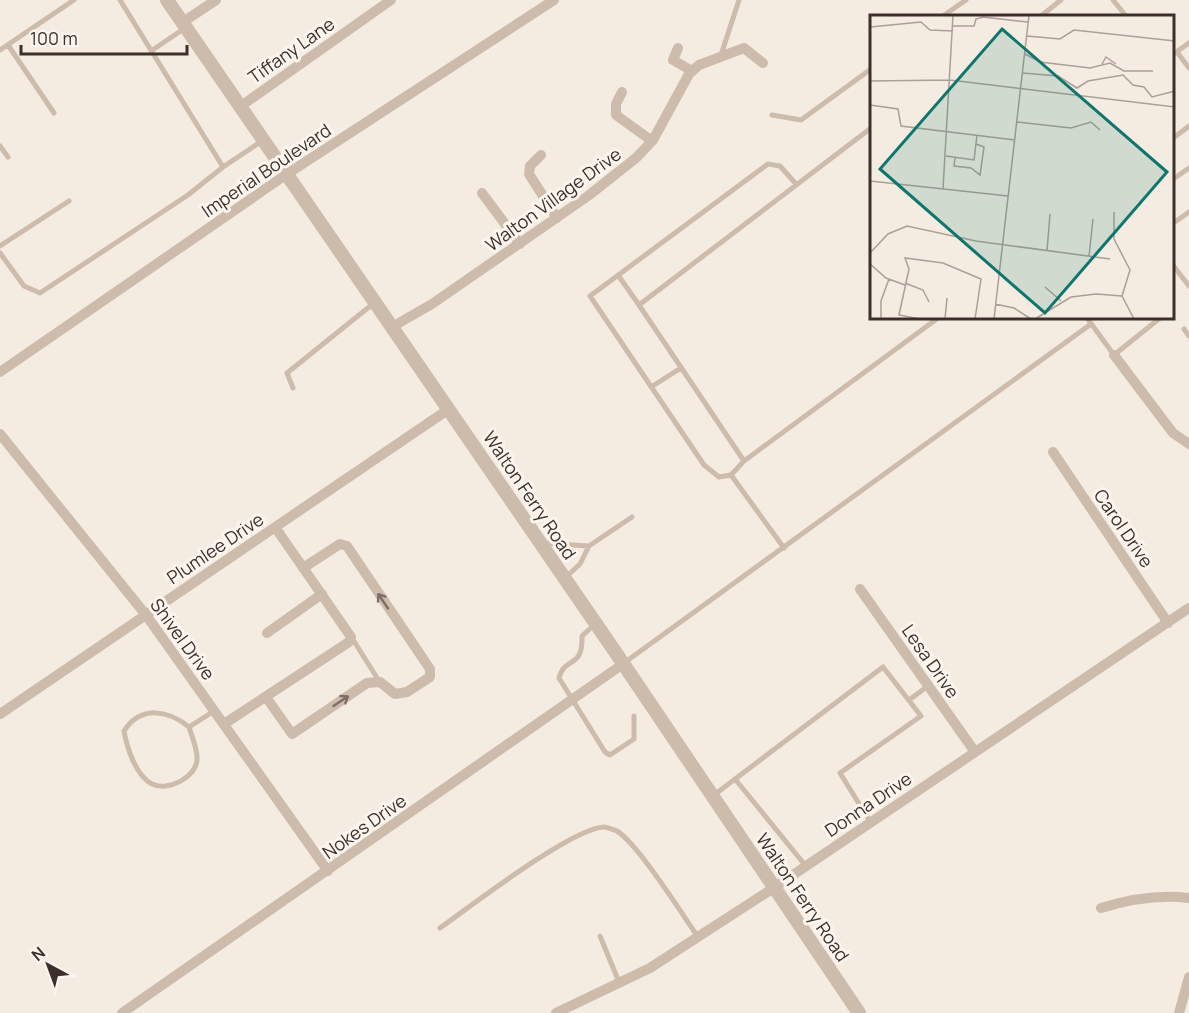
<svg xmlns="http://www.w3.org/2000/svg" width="1189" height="1013" font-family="Manrope,sans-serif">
<rect width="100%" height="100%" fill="#f4ebe1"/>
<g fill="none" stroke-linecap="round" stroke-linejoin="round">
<path stroke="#cdbbac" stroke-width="5" d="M120 0 223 167
M1113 0 1126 16
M943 16 966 0
M1041 16 1061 0
M8 45 54 113
M0 50 74 0
M151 51 185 28
M1177 52 1189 68
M721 55 739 0
M1172 55 1189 43
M772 115 801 120 871 69
M1172 139 1189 126
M0 146 8 157
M1172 180 1189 168
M1172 224 1189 212
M0 246 69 201
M0 253 24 286 40 293 188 195 223 167 262 141
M1172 264 1189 286
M618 275 639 305
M1087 318 1114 355 1160 318
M1184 329 1189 336
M651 387 681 368
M293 388 287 373 374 303
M744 461 938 318
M731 475 719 477 704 465 590 296 768 164 780 166 796 184
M543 543 589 546
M784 548 731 475 744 461 639 305 871 128
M566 577 580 564 589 546 632 517
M594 625 582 636C583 670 565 655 559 678L605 752 610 755 634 739V716
M352 638 379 681
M624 663 1091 324
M909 700 928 686
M189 727C192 737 198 750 197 760 196 777 168 792 152 784 136 776 127 748 124 731 141 705 168 710 189 727L214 711
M735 779 805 865
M714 795 883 667 921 716 840 773 871 823
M440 928C471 906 572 828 604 827 607 827 614 830 617 831 638 844 682 914 698 937
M600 936 619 982"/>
<path stroke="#cdbbac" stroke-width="10" d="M183 22 216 0
M678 48 673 60 692 71
M622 92 616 104V115L652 141
M241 106 391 0
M541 155 530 166 529 174 557 218
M482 193 520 244
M392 327 432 304 588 196 636 158 653 140 689 74 699 65 744 48 763 63
M1114 355 1173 433 1189 444
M0 372 287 174 554 0
M0 434 146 615 328 871
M1053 452 1168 623
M860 589 975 752
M267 633 322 594
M266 697 292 734 367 683 380 682 395 694 407 692 430 677V669L347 546 340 544 303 568
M0 714 449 409
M224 724 349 642 351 637 275 527
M1101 908C1130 899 1159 894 1189 898
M122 1013 623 664
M556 1013 650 968 775 887 1189 608
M1179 1013 1189 977"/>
<path stroke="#cdbbac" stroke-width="14" d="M167 0 616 653 859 1013"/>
</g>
<defs><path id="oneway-shaft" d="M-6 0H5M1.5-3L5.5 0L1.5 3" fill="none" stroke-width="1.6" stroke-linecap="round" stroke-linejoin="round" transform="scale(1.5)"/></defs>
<g stroke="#7d6f65">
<use href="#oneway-shaft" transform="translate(383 601) rotate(-124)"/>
<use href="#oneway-shaft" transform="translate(341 701) rotate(-34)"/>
</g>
<g text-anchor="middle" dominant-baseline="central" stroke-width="6" stroke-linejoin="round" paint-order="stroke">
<g font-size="18" fill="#3b302b" stroke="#fbf5ee">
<text transform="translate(291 50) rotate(-35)">Tiffany Lane</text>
<text transform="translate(266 170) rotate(-34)">Imperial Boulevard</text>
<text transform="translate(553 199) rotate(-36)">Walton Village Drive</text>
<text transform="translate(530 495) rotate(56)">Walton Ferry Road</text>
<text transform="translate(1124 528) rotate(56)">Carol Drive</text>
<text transform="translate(215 548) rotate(-34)">Plumlee Drive</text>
<text transform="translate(183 639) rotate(54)">Shivel Drive</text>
<text transform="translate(931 661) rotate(55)">Lesa Drive</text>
<text transform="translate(868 804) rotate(-34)">Donna Drive</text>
<text transform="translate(364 826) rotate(-35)">Nokes Drive</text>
<text transform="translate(803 897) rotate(56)">Walton Ferry Road</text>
</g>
</g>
<g transform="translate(870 15)">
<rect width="304" height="304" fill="#f4ebe1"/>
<path fill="none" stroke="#aaa098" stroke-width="1.5" d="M83 11H104L106 4 113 2 158 7M0 12 51 7 60 15 83 16M157 21 190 24 204 15 305 26M155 39 170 47 220 53 240 48 254 56H283M232 49 236 42 246 49M153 58 188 61 207 73 218 66 253 60 263 70 274 72 282 82 305 76M0 66 80 65 305 92M0 90 28 94 31 111 145 125M147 107 201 113 221 107 230 115M76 141 104 145 107 120M85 143 84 151 101 153 110 160 114 132 106 129M0 166 138 181M73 174 83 0M244 197V224L260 255 252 281 264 304M177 236 180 199M0 238 18 219 37 211 106 226 240 244M219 241 223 204M0 249 16 263 35 270M35 268 53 275 59 287M175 272 191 286M125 289 144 293 161 304M11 304V286L19 264M50 304 29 300 39 254 35 243 73 248 111 264 105 304M75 304 77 283M124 304 159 0M165 304 201 282 226 279 252 281"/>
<path fill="#0f766e" fill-opacity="0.15" stroke="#0f766e" stroke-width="3" d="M132 14 297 157 175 298 10 154Z"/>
<rect width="304" height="304" fill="none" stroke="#3b302b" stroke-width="3"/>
</g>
<g transform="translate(48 965) rotate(319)" stroke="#fbf5ee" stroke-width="4.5" paint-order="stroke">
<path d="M0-4.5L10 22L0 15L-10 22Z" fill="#3b302b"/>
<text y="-9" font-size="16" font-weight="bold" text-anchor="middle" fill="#3b302b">N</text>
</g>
<path d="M21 45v9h166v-9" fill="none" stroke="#3b302b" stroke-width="3"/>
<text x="30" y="45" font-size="18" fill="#3b302b" stroke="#fbf5ee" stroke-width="4.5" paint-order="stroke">100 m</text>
</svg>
